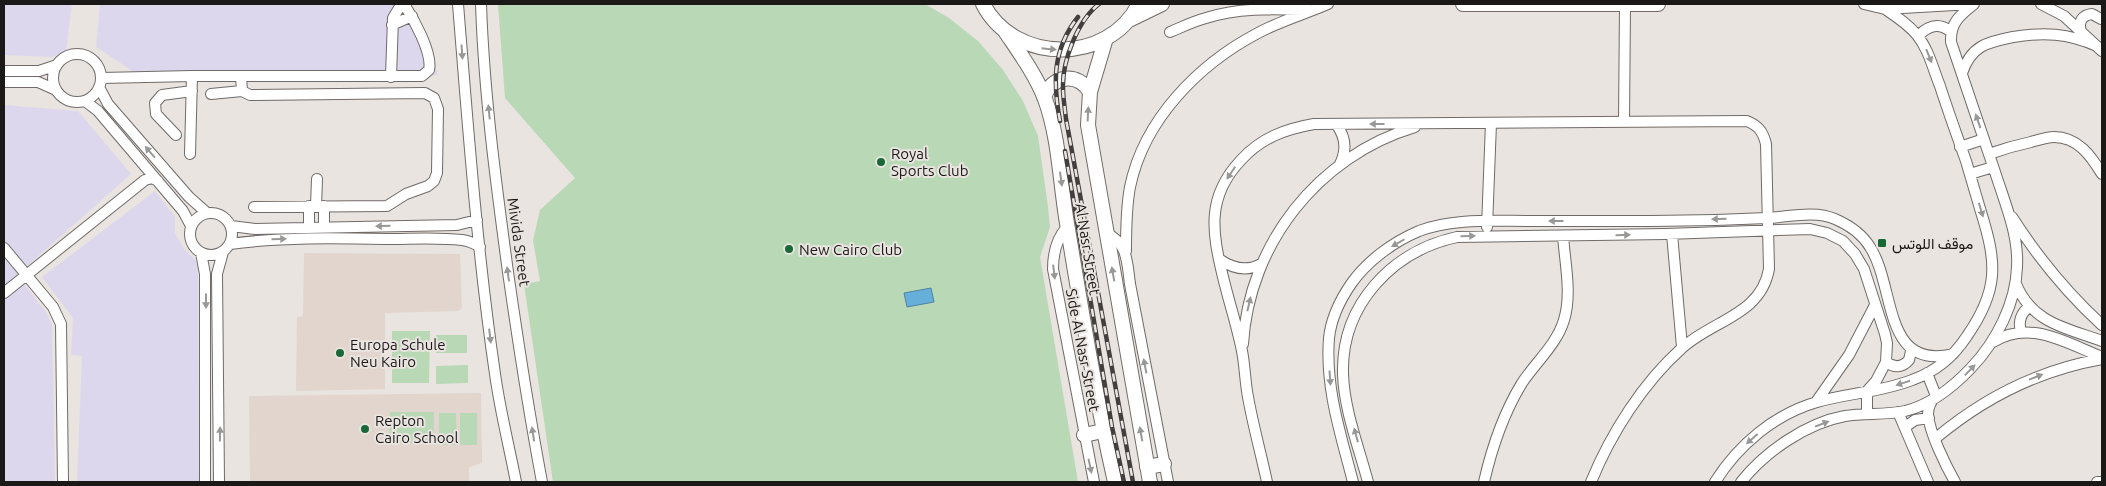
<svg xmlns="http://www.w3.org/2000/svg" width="2106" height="486" font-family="Ubuntu,Vazirmatn,sans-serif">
<rect width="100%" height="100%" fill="#e9e4e0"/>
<path fill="#ddd7ed" d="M4 4H72L66 51 52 57 4 55Z
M100 4H409L417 15 431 51 438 75 143 78 96 47Z
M4 105 78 111 131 174 17 275 45 311 52 324 55 482H4Z
M155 191 175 217V233L185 250 198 263 199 482H77L82 356 71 355 73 318 42 277Z"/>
<path fill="#e1d5cd" d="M304 253 460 254 462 308 458 311 385 313V389L296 391 297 317 303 316Z
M481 393 482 463 469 467V482H250L249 396Z"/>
<path fill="#b8d8b6" d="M498 4H925L949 18 978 41 1003 70 1023 101 1038 136 1048 207 1050 227 1040 257 1078 482H553L524 284 540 281 533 240 540 210 575 178 505 98Z
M392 331H430L429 383H392Z
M436 335H467V353H436Z
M468 365V383L436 384V366Z
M390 412H434L433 443H389Z
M439 413H456L457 445H439Z
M460 413H477V445H460Z"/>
<path fill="#67afdb" stroke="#5082a0" d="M931 288 934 302 907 307 904 293Z"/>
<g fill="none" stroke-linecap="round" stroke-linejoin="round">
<defs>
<path id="minor" d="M458 4C468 127 477 251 495 374 500 410 509 446 516 482
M481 4C484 94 496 183 508 272 518 342 529 413 542 482
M1864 4 1885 9 1972 4
M2041 4 2064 16 2102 51
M392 25 412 16
M2081 31C2078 22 2082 15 2092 14L2101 19
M1170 32C1182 27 1194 21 1206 18 1239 7 1276 9 1310 10
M1918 36C1928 26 1938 22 1950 31
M53 78a24 24 0 1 1 48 0a24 24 0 1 1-48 0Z
M4 71H39L57 65
M1962 73C1971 46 1987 42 2013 37 2043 32 2068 33 2097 46
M241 76 242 91 250 95 425 93 434 98 438 109 437 173 434 181 428 186 406 194 387 206 254 207
M391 77 393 18 399 8 406 6
M101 78 192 76H422L429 70C433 53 413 18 404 4
M4 82H38L56 90
M99 87 108 104 189 197 207 213
M211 94 242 91
M85 101 98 111 183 211 191 226
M1624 122 1625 5
M1336 124C1346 137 1347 150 1340 164
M176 135 156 114 155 103 162 95 192 91
M1960 147 1984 139
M190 154 192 76
M1989 154C2003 149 2017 145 2031 142 2038 140 2047 137 2054 137 2078 137 2091 156 2102 174
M1970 174 1993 167
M309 206V227
M316 206 317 179
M324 206V227
M190 234a21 21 0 1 1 42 0a21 21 0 1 1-42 0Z
M2012 217C2037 256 2067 293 2102 325
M231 226 255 229 457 225 477 220
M1067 227C1056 239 1053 253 1053 269L1094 482
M1487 227 1491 123
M1106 233C1128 243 1127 262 1130 284L1168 482
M1672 234 1682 347
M230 244C282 237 334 238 386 239 411 239 437 237 462 240 469 241 474 243 480 247
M4 248 53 307 61 324 63 482
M1126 251C1126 230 1126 208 1130 187 1144 119 1199 64 1258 33 1280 21 1305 14 1328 4
M201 253 205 274V482
M1219 259C1232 268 1247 272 1261 264
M2016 284C2032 323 2066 328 2102 341
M4 293 145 180 152 178 158 181
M2021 331C2018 322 2021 313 2029 307
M1993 342C2030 319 2066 343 2102 357
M1243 344C1249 244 1318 156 1415 127
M1886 362C1894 368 1902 368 1909 360L1911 351
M1927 373 1936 396C1931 401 1928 407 1928 414 1929 432 1946 466 1955 482
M1816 402 1849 355 1875 305
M1898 412 1928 482
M1905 427 1915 420 1929 418
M1936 438C1985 397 2039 370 2102 359
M219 482 217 274 223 252
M1267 482C1261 454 1253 425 1248 397 1245 382 1245 366 1242 351 1237 326 1229 302 1223 277 1212 232 1206 197 1241 160 1261 138 1285 129 1314 124L1747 121C1759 126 1763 132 1766 144L1769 269C1761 315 1713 320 1682 348 1643 383 1611 433 1591 482
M1353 482C1341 435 1325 388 1329 338 1331 319 1340 300 1351 284 1367 261 1393 242 1419 231 1452 218 1494 221 1528 221 1570 221 1611 221 1652 221 1690 221 1729 220 1767 218 1789 217 1814 210 1835 219 1849 225 1862 234 1870 247 1896 287 1882 371 1953 354
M1368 482C1359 448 1344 409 1343 374 1341 305 1392 251 1457 237L1666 234 1810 229 1827 233 1843 241 1855 254 1864 269 1885 334 1887 343 1886 362 1876 381 1867 391V413
M1484 482C1492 447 1503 414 1522 383 1536 362 1557 344 1564 320 1572 294 1565 263 1563 236
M1715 482C1738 445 1775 414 1817 402 1848 393 1882 392 1912 380 1935 372 1954 356 1967 336 1999 290 1997 263 1981 212 1976 195 1971 178 1966 161 1957 136 1948 111 1940 86 1933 69 1929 50 1917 35 1908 24 1897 17 1885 9
M1741 482C1765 452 1806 423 1845 416 1865 413 1886 415 1905 411 1930 405 1954 386 1971 368 1996 342 2016 303 2017 267 2019 236 2005 203 1996 175 1981 130 1966 86 1951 42 1950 23 1960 15 1974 4
M2097 482H2102"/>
<path id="major" d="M983 4C1014 64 1108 65 1139 4
M1463 4H1658
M1129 20 1162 4
M1005 31C1019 52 1036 75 1045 99 1060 140 1060 186 1068 229 1082 314 1096 399 1115 482
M1106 38 1090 92 1088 125 1150 482
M1044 97C1052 75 1078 72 1090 92
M1084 435 1103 431
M1147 467 1164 464"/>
</defs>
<use href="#minor" stroke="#706b68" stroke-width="12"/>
<use href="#major" stroke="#706b68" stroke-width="16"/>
<use href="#minor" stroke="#fff" stroke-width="10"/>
<use href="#major" stroke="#fff" stroke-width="14"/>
<defs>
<path id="rail" d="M1099 4C1078 20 1062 61 1063 88 1063 98 1065 109 1066 119L1133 482
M1060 121C1053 83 1052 50 1078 17
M1065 151 1112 427 1124 482"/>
</defs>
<use href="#rail" stroke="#423f3e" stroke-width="4.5"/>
<use href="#rail" stroke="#e9e4e0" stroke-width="2.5" stroke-dasharray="8" stroke-linecap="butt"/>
</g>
<defs><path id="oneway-solid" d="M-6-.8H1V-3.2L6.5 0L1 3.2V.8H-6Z" transform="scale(1.25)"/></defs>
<g fill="#989897">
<use href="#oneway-solid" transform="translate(1049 49) rotate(6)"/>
<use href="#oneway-solid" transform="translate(462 52) rotate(86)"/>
<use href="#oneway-solid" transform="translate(1929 56) rotate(68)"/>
<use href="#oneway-solid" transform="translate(489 112) rotate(-96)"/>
<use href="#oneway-solid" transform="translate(1088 114) rotate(-87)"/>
<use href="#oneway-solid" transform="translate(1978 121) rotate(-109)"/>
<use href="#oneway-solid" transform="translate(1377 124) rotate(180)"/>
<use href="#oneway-solid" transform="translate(150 152) rotate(-131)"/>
<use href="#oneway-solid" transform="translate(1231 173) rotate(124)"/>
<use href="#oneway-solid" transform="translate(1061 179) rotate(82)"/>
<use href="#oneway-solid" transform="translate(1981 210) rotate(73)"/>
<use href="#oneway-solid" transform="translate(1719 219) rotate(178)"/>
<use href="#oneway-solid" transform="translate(1556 221) rotate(180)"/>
<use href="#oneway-solid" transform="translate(383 226) rotate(179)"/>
<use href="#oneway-solid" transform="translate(1623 235) rotate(-1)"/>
<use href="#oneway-solid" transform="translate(1468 236) rotate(-2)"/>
<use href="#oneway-solid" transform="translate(279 239) rotate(-2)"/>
<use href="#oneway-solid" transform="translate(1398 243) rotate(150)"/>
<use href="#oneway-solid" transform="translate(1054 272) rotate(83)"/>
<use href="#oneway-solid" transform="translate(508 274) rotate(-98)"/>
<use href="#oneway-solid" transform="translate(1113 274) rotate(-100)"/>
<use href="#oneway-solid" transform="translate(206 301) rotate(90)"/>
<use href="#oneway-solid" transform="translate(1249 304) rotate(-77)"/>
<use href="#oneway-solid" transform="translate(490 336) rotate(83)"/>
<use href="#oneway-solid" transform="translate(1145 366) rotate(-101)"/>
<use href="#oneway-solid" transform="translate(1970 370) rotate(-46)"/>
<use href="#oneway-solid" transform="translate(2036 377) rotate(-21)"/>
<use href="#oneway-solid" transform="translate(1330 378) rotate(86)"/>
<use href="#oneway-solid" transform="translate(1903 383) rotate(163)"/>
<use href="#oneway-solid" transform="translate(1822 424) rotate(-21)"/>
<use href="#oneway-solid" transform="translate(220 434) rotate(-89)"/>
<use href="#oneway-solid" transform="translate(533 434) rotate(-99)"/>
<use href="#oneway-solid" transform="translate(1141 434) rotate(-100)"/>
<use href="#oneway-solid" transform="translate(1356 435) rotate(-105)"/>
<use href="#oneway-solid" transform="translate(1752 439) rotate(139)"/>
<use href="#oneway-solid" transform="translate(1090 466) rotate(78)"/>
</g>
<g fill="#196837" stroke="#e9e4e0" stroke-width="2">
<circle cx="881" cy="162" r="5"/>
<rect x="1877" y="238" width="10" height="10" rx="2.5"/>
<circle cx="789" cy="249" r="5"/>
<circle cx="340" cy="353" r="5"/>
<circle cx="365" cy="429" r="5"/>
</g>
<g text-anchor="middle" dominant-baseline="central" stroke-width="4" stroke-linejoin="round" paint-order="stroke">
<g font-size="15" fill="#1b1918" stroke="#e9e4e0" text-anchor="start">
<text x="891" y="153">Royal<tspan x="891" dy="17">Sports Club</tspan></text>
<text x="1892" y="243">موقف اللوتس</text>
<text x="799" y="249">New Cairo Club</text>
<text x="350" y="344">Europa Schule<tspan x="350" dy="17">Neu Kairo</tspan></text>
<text x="375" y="420">Repton<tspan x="375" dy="17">Cairo School</tspan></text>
</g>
<g font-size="15" fill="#1b1918" stroke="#e9e4e0">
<text transform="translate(519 242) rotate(82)">Mivida Street</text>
<text transform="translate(1088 249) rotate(81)">Al Nasr Street</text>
<text transform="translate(1083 350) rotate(79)">Side Al Nasr Street</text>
</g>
</g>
<rect width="2106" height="486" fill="none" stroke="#1b1918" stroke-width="10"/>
</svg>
